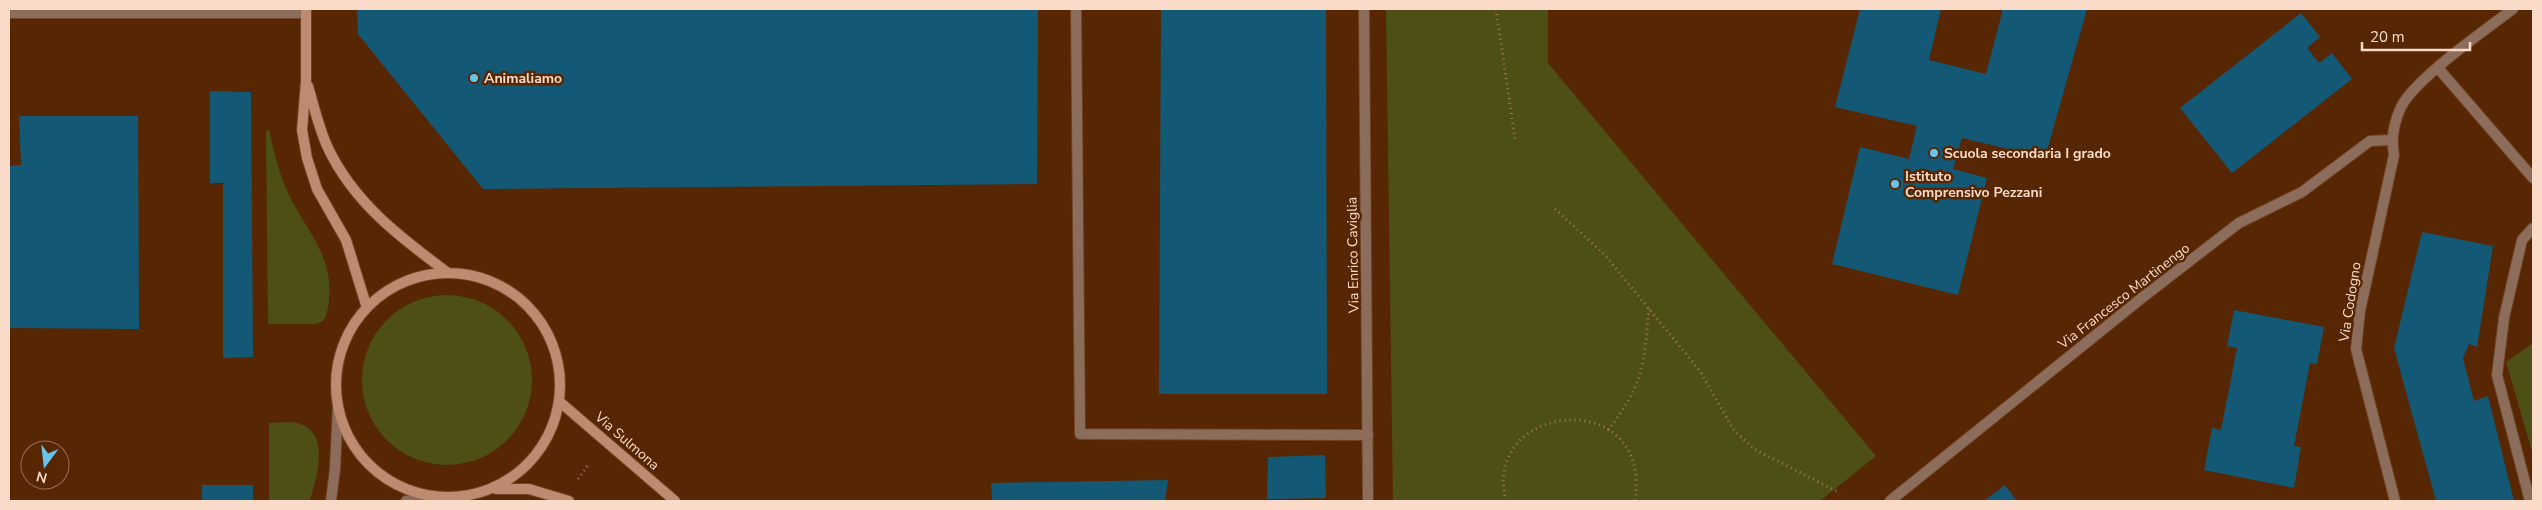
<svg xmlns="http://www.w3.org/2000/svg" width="2542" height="510" font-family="'Nunito Sans',sans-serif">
<rect width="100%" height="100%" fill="#572603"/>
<path fill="#4e4f17" d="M1386 9H1548V63L1876 456 1820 501H1393Z
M269 130C274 152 279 173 288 193 306 231 333 254 329 299 328 307 328 314 323 321L316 324H268L266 131Z
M362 380a85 85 0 1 1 170 0a85 85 0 1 1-170 0Z
M2533 343V455L2506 362Z
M291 422C332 426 318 473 310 500L269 501V423Z"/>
<path fill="#135975" d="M357 9H1038L1037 184 483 189 358 34Z
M1161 9H1326L1327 394H1159Z
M1860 9H1941L1929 60 1986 74 2003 9H2087L2045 158 1962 138 1953 169 1987 178 1958 295 1832 264 1860 147 1909 159 1917 126 1835 107Z
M2301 13 2320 37 2307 48 2319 63 2332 53 2352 79 2232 173 2180 108Z
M210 91 251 92 253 357 223 358V183H210Z
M19 116H138L139 329 9 328V166L21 165Z
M2422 232 2493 246 2477 347 2469 344 2463 358 2474 401 2488 396 2514 501H2436L2394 348Z
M2234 310 2324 327 2317 364 2310 363 2294 446 2301 447 2294 488 2204 470 2212 428 2221 430 2237 348 2227 346Z
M1325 455 1326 498 1267 499 1268 457Z
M1168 480 1165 501H992L991 483Z
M202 485H253V501H202Z
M2005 485 2017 501H1984Z"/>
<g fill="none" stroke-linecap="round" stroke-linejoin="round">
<defs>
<path id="lane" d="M1076 9 1080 434 1368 435
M9 13H306
M2438 68 2533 178
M2530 501 2497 375 2504 318 2522 240 2533 228"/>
<path id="street" d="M1364 9 1368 501
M331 501 335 469 338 405
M406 501 431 497
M1890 501 2143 297 2239 223 2302 192 2370 141 2391 140
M2395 501 2356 349 2360 311 2394 155C2391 139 2394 122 2401 107 2415 79 2485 30 2513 9"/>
<path id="secondary" d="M306 9V81L302 130 307 158 317 189 346 240 367 308
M308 86C314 106 319 129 328 148 354 203 400 237 448 273
M336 385a112 112 0 1 1 224 0a112 112 0 1 1-224 0Z
M560 402 675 501
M496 489H529L569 501"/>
</defs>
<use href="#lane" stroke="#714323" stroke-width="12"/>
<use href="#street" stroke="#714323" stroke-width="12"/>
<use href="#secondary" stroke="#714323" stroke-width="12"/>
<path stroke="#9f765a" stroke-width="3" stroke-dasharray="1 4" stroke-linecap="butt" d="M1496 9 1515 139
M1555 209 1604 254 1700 371 1733 429 1754 449 1840 493
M1608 430C1644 384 1644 364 1649 308
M578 479 588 465
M1506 501C1480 402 1653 384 1635 501"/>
<use href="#lane" stroke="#8c6d5c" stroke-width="10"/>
<use href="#street" stroke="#8c6d5c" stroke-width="10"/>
<use href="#secondary" stroke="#bc8b70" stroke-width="10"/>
</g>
<g fill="#67c4ef" stroke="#572603" stroke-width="2">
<circle cx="474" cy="78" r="5"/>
<circle cx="1934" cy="153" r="5"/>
<circle cx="1895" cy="184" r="5"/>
</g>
<g text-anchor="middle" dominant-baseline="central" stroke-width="5" stroke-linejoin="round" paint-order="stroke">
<g font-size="14" font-weight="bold" fill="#fadac9" stroke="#572603" text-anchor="start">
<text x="484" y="78">Animaliamo</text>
<text x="1944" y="153">Scuola secondaria I grado</text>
<text x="1905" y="176">Istituto<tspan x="1905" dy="16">Comprensivo Pezzani</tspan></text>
</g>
<g font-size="14" fill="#fadac9" stroke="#572603">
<text transform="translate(1353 255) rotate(-91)">Via Enrico Caviglia</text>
<text transform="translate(2124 296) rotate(-38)">Via Francesco Martinengo</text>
<text transform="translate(2350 302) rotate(-81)">Via Codogno</text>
<text transform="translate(627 441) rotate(41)">Via Sulmona</text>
</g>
</g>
<rect width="2542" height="510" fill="none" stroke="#fadac9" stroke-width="20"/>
<g transform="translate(45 465) rotate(195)"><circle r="24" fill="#572603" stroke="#986e52"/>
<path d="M0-4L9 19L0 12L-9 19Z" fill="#67c4ef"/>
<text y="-8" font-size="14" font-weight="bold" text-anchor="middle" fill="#fadac9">N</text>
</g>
<path d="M2362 42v8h108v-8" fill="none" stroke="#fadac9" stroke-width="2.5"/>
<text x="2370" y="42" font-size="15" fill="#fadac9" stroke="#572603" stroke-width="4" paint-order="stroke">20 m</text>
</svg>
